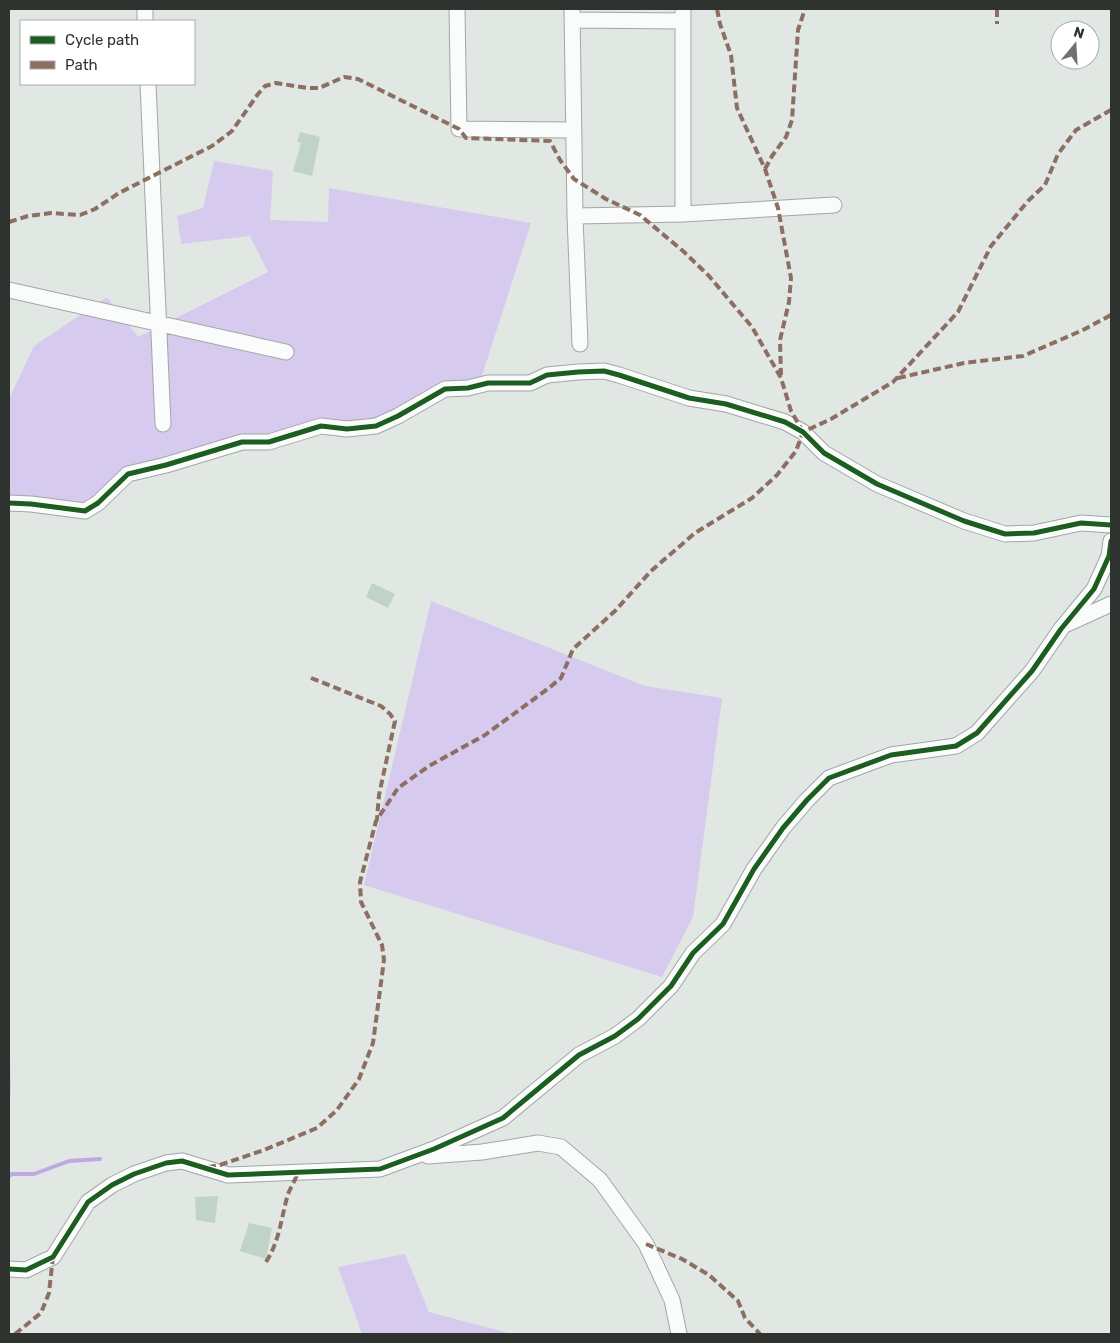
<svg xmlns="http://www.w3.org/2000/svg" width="1120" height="1343" font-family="Rubik,sans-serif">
<rect width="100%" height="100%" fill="#e1e7e3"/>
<path fill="#d7caef" d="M214 161 273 171 270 220 328 222 329 188 531 223 479 385 445 389 398 416 321 426 128 474 85 511 9 503V399L34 346 107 297 138 337 268 272 250 236 181 244 177 216 203 208Z
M431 601 645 686 722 698 693 917 662 977 364 885Z
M9 1021 11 1092 9 1100Z
M405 1254 429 1312 512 1334H362L338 1267Z"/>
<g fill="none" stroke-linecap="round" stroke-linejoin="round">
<path stroke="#bea9e0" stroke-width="4" d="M9 1176 12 1174H34L69 1161 100 1159"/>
</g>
<path fill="#bfd4c7" d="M300 132 320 137 312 176 293 171 301 143 297 142Z
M372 583 395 594 388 608 366 597Z
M218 1196 215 1223 196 1220 195 1197Z
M249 1223 272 1228 266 1259 240 1251Z"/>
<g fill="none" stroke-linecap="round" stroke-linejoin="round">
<defs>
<path id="minor" d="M145 9V21
M457 9 459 129 574 130
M572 9 575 216 580 344
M683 9V214
M572 20 683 21
M148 84 163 424
M575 216 683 214 834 205
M9 290 286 352
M9 503 31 504 85 511 98 503 128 474 166 465 242 442H269L321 426 347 429 376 426 398 416 445 389 468 388 488 383H530L547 375 578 372 604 371 619 375 689 398 726 404 785 422 803 432 824 453 877 484 964 521 1005 534 1034 533 1081 523 1111 525
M1067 624 1111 604
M428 1156 482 1152 538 1143 561 1147 600 1180 646 1244 672 1300 679 1334
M9 1269 26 1270 53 1257 88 1202 112 1185 134 1174 166 1163 182 1161 228 1175 380 1169 434 1149 503 1118 579 1055 615 1036 638 1019 671 986 693 953 723 924 754 869 783 828 807 800 829 778 891 755 956 746 977 733 1032 671 1061 629 1094 589 1109 556 1111 541"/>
</defs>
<use href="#minor" stroke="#a2a7a4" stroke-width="17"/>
<use href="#minor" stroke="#fafbfb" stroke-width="15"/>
<path stroke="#8d6e63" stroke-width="4" stroke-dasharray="8 4" stroke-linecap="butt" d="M717 9 720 24 731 55 737 108 765 169 778 208 791 278 789 302 780 340 781 375
M997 9V24
M765 169 772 156 786 137 792 120 798 30 805 9
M9 222 28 216 51 213 80 215 95 209 119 193 212 146 232 131 258 94 265 86 276 83 307 88H319L344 77 358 79 459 129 466 138 550 141 560 160 574 179 606 199 640 215 683 251 709 276 752 327 781 378 791 411 802 430
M898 378 964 363 1023 356 1083 330 1111 315
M311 678 381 706 390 714 395 721 379 795 377 819
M208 1167 220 1165 264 1150 317 1128 337 1110 359 1079 373 1043 384 960 382 945 361 902 360 882 376 821 398 788 429 766 485 735 549 688 561 678 573 649 615 611 651 571 695 533 752 498 777 475 796 451 803 432 831 419 893 382 958 312 991 246 1028 201 1045 185 1058 154 1076 130 1111 110
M646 1244 682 1259 709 1275 738 1301 745 1318 760 1334
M266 1262C280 1240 281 1218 288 1194 291 1187 295 1180 298 1173
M15 1334 41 1313 49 1293 53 1257"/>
<defs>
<path id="cycleway" d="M9 503 31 504 85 511 98 503 128 474 166 465 242 442H269L321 426 347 429 376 426 398 416 445 389 468 388 488 383H530L547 375 578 372 604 371 619 375 689 398 726 404 785 422 803 432 824 453 877 484 964 521 1005 534 1034 533 1081 523 1111 525
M9 1269 26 1270 53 1257 88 1202 112 1185 134 1174 166 1163 182 1161 228 1175 380 1169 434 1149 503 1118 579 1055 615 1036 638 1019 671 986 693 953 723 924 754 869 783 828 807 800 829 778 891 755 956 746 977 733 1032 671 1061 629 1094 589 1109 556 1111 541"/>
</defs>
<use href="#cycleway" stroke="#fff" stroke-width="8"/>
<use href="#cycleway" stroke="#1b5e20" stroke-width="5"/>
</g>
<rect width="1120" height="1343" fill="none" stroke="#2f3330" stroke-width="20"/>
<rect x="20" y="20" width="175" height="65" fill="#ffffff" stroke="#acadac"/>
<rect x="30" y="36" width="25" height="8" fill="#1b5e20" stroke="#acadac"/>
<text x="65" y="45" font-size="15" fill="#2f3330">Cycle path</text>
<rect x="30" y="61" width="25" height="8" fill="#8d6e63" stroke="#acadac"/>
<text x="65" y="70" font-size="15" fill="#2f3330">Path</text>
<g transform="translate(1075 45) rotate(18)"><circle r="24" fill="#ffffff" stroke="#acadac"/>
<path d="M0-4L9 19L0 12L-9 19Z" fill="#6d726f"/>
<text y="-8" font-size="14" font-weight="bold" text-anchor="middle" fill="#2f3330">N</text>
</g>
</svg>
